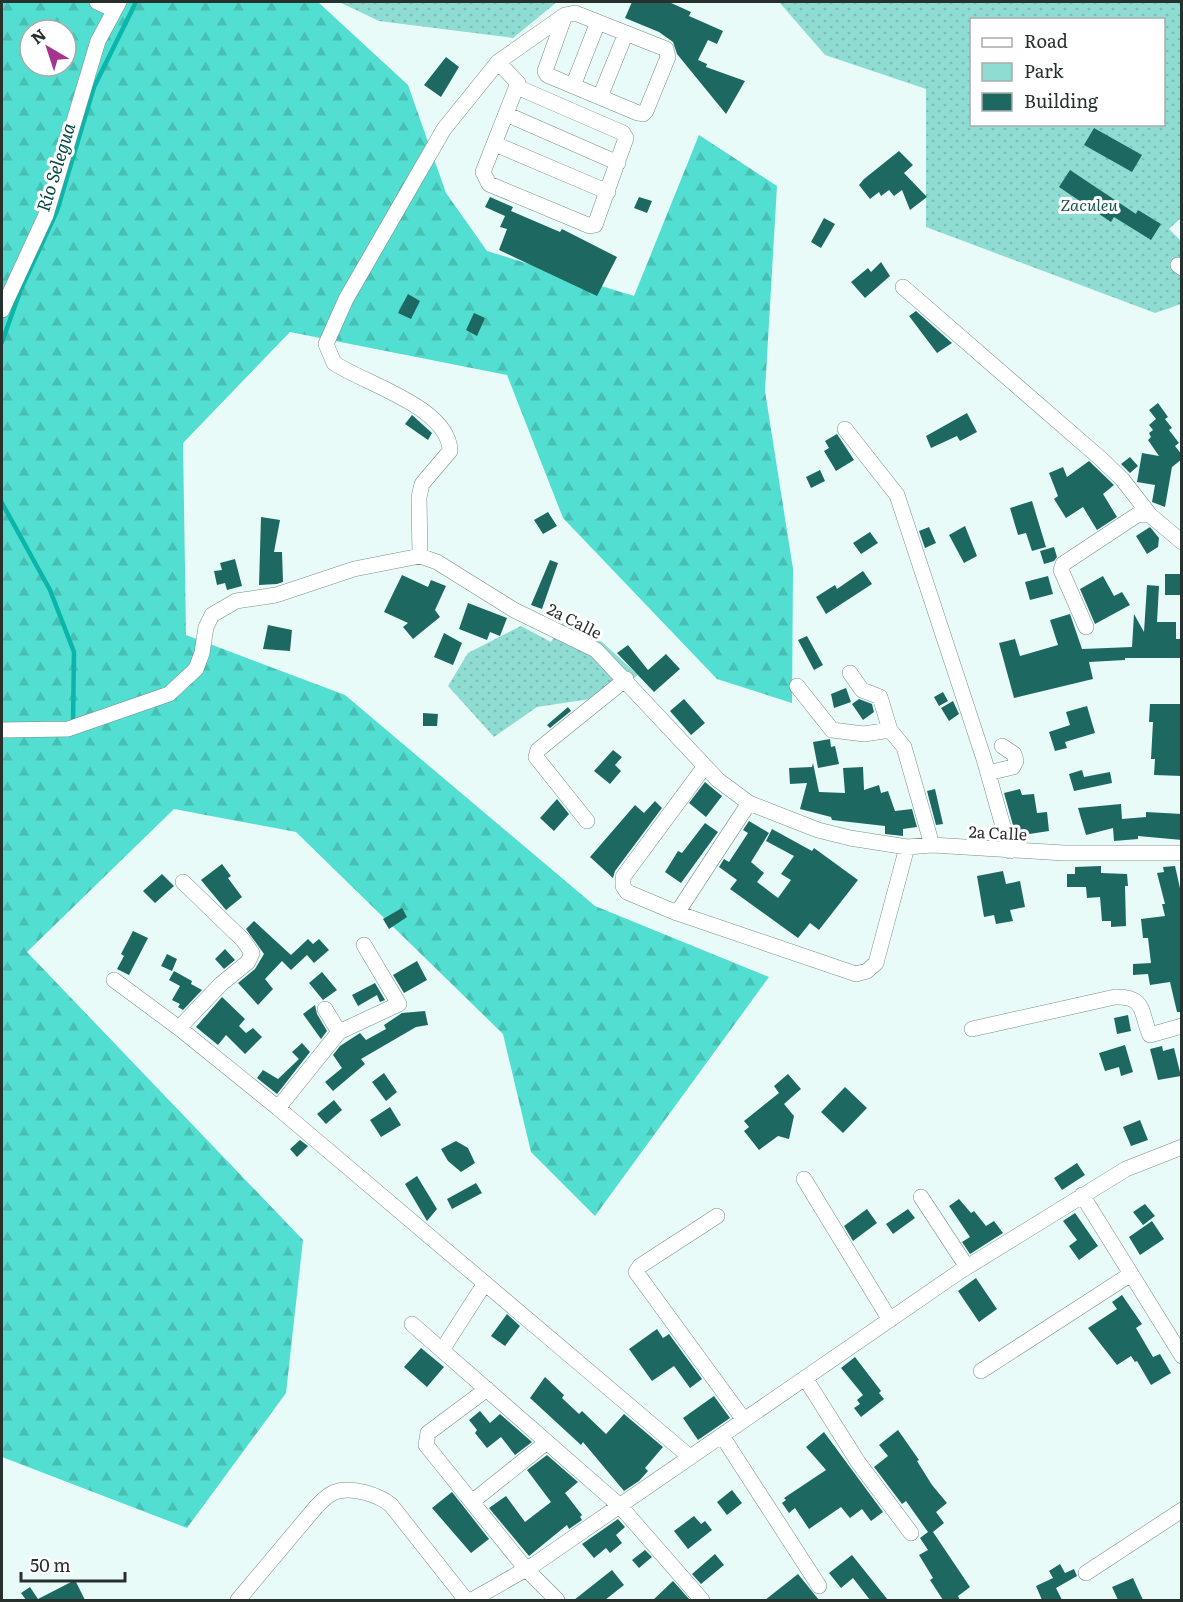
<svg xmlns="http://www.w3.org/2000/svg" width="1183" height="1602" font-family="Literata,serif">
<defs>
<pattern id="green-dots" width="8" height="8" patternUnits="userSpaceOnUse" patternTransform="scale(1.5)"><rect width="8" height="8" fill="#8fdcd2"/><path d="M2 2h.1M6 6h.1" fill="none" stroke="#7bbdb5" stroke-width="1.8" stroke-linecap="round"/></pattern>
<pattern id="forest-firs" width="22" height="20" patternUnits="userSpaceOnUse" patternTransform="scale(1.5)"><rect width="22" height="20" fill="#52ded0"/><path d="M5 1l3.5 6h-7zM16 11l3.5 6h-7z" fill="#48bfb3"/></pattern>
</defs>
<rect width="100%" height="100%" fill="#e8fbf8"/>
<path fill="url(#green-dots)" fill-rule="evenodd" d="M339 2H557L513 38 379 21Z
M779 2H1181V218L1169 229 1181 241V304L1155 313 926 227V89L825 55ZM972 20H1164V124H972Z
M565 619 602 642 638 675 610 696 537 707 494 737 448 686 468 653 521 626 551 642Z"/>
<path fill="url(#forest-firs)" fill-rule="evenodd" d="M2 2H318L408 85 446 193 487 251 634 296 699 135 777 186 765 391 793 569 792 703 717 679 563 518 507 375 290 332 183 443 186 635 345 695 595 906 769 977 595 1216 531 1152 503 1034 296 832 174 809 27 952 303 1240 286 1393 187 1528 2 1457ZM30 30H66V66H30Z"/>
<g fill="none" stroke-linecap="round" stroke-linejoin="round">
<path stroke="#0ab6a9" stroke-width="4.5" d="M2 342 21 289 57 211 94 87 136 2
M2 503 50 590 74 652 73 723"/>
</g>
<path fill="#1d6962" d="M632 2H669L691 12 689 16 723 31 717 44 708 40 698 60 707 64 706 67 745 81 726 114 677 54 673 42 659 32 625 18Z
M446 57 459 67 441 97 424 85Z
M1094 128 1142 155 1132 172 1084 145Z
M899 151 913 165 904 173 927 197 910 210 902 190 894 196 889 190 881 196 879 192 870 199 859 185 864 179Z
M1070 170 1136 214 1138 210 1161 224 1151 240 1114 217 1111 222 1059 187Z
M490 197 513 207 511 211 560 232 562 229 617 257 597 296 499 250 507 229 500 227 505 216 485 207Z
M639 197 652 201 647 213 634 208Z
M824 218 835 224 821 248 811 242Z
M881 262 890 276 865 298 851 282 868 268 871 272Z
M408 294 420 301 411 319 398 313Z
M916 311 952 343 937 353 909 316Z
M474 313 485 318 477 336 466 330Z
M1158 403 1168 417 1165 419 1172 428 1169 430 1179 443 1175 446 1182 455V459L1172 467 1165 507 1152 502 1155 485 1137 482 1142 453 1159 456 1148 440 1151 437 1149 433 1153 430 1149 425 1156 419 1149 410Z
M967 413 977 432 960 441 957 436 931 448 926 436Z
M412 415 432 433 428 440 405 424Z
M837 434 854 460 836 471 824 451 829 448 825 441Z
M1130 457 1138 466 1130 473 1121 464Z
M1089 461 1114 485 1103 494 1117 517 1097 530 1083 507 1066 518 1054 499 1058 496 1049 473 1063 467 1067 477Z
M820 470 825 481 811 488 806 477Z
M1032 501 1046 547 1032 551 1026 533 1018 535 1010 508Z
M548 512 557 526 543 534 534 520Z
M261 517 280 520 274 552H282L283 582 277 584 259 585Z
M965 526 977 556 964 563 949 535Z
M929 527 936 543 925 548 919 531Z
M1150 527 1159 538 1158 547 1147 554 1136 536Z
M870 532 878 543 861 554 853 543Z
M1054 547 1057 557 1054 561 1044 564 1040 551Z
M235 559 242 586 227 590 225 583 217 585 214 571 222 570 220 563Z
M550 560 558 563 542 609 531 605Z
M863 571 872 584 826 614 816 597 835 585 837 589Z
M1165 574H1182V595H1165Z
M402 575 428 587 431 580 446 586 435 610 440 617 413 639 403 627 408 623 384 612Z
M1048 576 1053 594 1030 600 1025 582Z
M1103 576 1114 596 1122 592 1130 605 1095 624 1080 589Z
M1147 585 1159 586 1157 622H1176V639H1182V658H1125V660L1089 662 1093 679 1014 698 999 643 1015 639 1020 656 1058 645 1050 620 1070 614 1082 649 1132 647 1134 614 1144 632Z
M468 603 507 618 500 636 490 632 487 640 459 629Z
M268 625 292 630 290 651 263 649Z
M444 633 462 643 453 665 434 657Z
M807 636 823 665 814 670 798 640Z
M628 645 648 670 666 654 680 669 654 692 617 653Z
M846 688 851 702 834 708 831 694Z
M943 692 948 701 939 706 934 697Z
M684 699 705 723 691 735 670 711Z
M859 699 872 704 874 712 863 720 852 704Z
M953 701 959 714 949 721 941 708Z
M1150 704H1182V776L1154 775 1155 759H1151L1153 722H1149Z
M1087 706 1095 733 1065 742 1067 748 1055 751 1049 732 1070 725 1066 712Z
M568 707 571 711 550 728 547 725Z
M423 713 438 714 437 726H423Z
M830 739 831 747 835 746 839 764 818 768 813 742Z
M613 750 622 757 615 765 621 771 610 784 594 771Z
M813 763 819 792 845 793 843 768 863 767 864 790 879 785 881 793 888 791 895 811 912 809 917 827 903 829V836L885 834V826L832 820 831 817 800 809 807 783 790 784 789 768 812 767Z
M1082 770 1084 777 1110 772 1112 783 1074 791 1069 774Z
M705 782 722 796 706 817 689 803Z
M935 789 943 824 936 825 927 791Z
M1020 789 1022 795 1034 794 1037 813 1047 812 1049 831 1016 836 1004 793Z
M557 799 569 814 554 831 540 818Z
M655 801 662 808 615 871 613 878 590 857 635 805 644 813Z
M1121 804 1122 819 1146 817V812L1182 814V840L1138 836V839L1114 841 1113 828 1086 835 1078 808Z
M749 821 769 833 751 862 764 873 757 882 778 898 791 880 781 874 794 856 766 841 772 829 812 851 814 848 858 880 819 930 810 923 798 938 730 889 737 880 719 867 724 859 729 862 748 833 743 830Z
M705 823 718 832 681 883 665 872 678 851 682 853Z
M222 864 231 876 228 878 242 897 226 910 201 880Z
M1101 866V873L1127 874 1128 886H1125L1126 926 1111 927V921H1102L1100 897 1087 898 1086 887H1067V874H1075V867Z
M1175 866 1182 897V1012H1177L1170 982 1150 985 1148 974 1133 975V964L1151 963 1148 938H1143L1141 919 1165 916 1162 904H1165L1157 873 1164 872 1163 867Z
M1003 871 1006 884 1020 881 1025 907 1010 910 1013 921 996 924 994 915 984 917 977 876Z
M162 874 174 886 155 903 143 891Z
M402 908 407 917 389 929 383 919Z
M254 921 291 955 308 939 313 944 319 939 329 950 314 963 307 955 291 970 282 961 265 979 273 989 258 1005 238 983 255 969 264 954 246 929Z
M133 931 148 938 129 975 117 969 124 956 121 954Z
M225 949 235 960 224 969 215 959Z
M167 954 177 959 172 971 161 966Z
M417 961 427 980 404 993 393 975Z
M174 971 192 981 191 984 202 990 183 1010 178 1007 180 1004 172 1000 180 986 169 980Z
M322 972 337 990 323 1000 309 983Z
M375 983 385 1000 380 1002 377 995 358 1006 352 995Z
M222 997 245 1019 239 1026 246 1033 253 1028 262 1037 245 1054 226 1035 218 1045 196 1027Z
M315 1005 317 1014 327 1031 321 1039 303 1014Z
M425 1011 428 1025 416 1027 361 1059 365 1064 333 1091 325 1082 342 1068 333 1055 340 1046 360 1033 366 1040 386 1029 384 1025 402 1013Z
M1128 1015 1131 1031 1117 1034 1114 1018Z
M302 1043 310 1052 277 1094 257 1078 263 1070 278 1079 299 1059 292 1052Z
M1125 1045 1133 1072 1121 1076 1119 1067 1105 1071 1099 1053Z
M1162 1046 1163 1051 1174 1048 1181 1076 1158 1080 1150 1049Z
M384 1073 397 1092 386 1101 372 1082Z
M788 1074 801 1089 784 1104 794 1116 789 1139 778 1136 759 1150 744 1131 749 1127 744 1121 779 1093 774 1086Z
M845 1087 867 1108 843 1133 821 1112Z
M334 1100 342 1110 326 1124 317 1114Z
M390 1107 401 1125 381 1137 370 1120Z
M1140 1120 1148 1140 1131 1146 1123 1127Z
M300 1140 308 1146 297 1157 290 1149Z
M456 1141 468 1148 475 1163 461 1172 448 1161 441 1149Z
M1077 1163 1085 1175 1062 1190 1054 1178Z
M417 1176 437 1209 427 1221 405 1184Z
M476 1183 482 1193 452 1209 447 1199Z
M959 1199 971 1213 974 1211 986 1226 994 1221 1003 1233 970 1254 962 1242 970 1237 949 1206Z
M1145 1204 1155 1216 1143 1225 1133 1212Z
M867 1209 877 1223 853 1241 844 1226Z
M908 1209 915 1218 893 1234 886 1224Z
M1075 1213 1098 1246 1079 1260 1069 1246 1077 1240 1063 1221Z
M1152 1221 1164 1239 1140 1255 1129 1237Z
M976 1278 997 1309 979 1322 958 1291Z
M1122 1295 1142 1324 1136 1328 1153 1357 1160 1354 1171 1373 1151 1385 1137 1361 1135 1362 1131 1356 1117 1365 1088 1328 1117 1309 1112 1302Z
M507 1314 520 1326 505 1346 491 1336Z
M657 1329 663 1338 669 1334 702 1379 690 1388 674 1366 652 1381 629 1349Z
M421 1348 444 1367 427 1387 404 1367Z
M855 1357 881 1391 879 1393 884 1399 861 1417 854 1408 860 1404 857 1400 863 1395 841 1368Z
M545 1377 564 1395 562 1398 579 1414 582 1411 606 1434 624 1414 663 1447 645 1468 648 1471 639 1481 624 1491 583 1442 581 1445 530 1398Z
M714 1396 730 1418 698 1440 683 1418Z
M480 1411 490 1423 500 1414 532 1442 515 1455 501 1437 487 1448 475 1433 477 1430 469 1420Z
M898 1430 919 1460 917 1461 932 1485 947 1503 936 1512 944 1523 933 1532 970 1587 958 1596 960 1600H943L930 1580 933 1578 919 1555 928 1550 920 1538 928 1532 906 1501 902 1504 874 1467 888 1456 879 1445Z
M824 1432 883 1512 871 1521 862 1509 850 1518 841 1507 809 1529 795 1508 789 1513 782 1503 786 1500 784 1498 826 1470 806 1447Z
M547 1455 578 1482 565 1493 582 1515 580 1517 582 1520 569 1529 567 1525 529 1556 489 1508 506 1496 525 1522 551 1502 527 1470Z
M732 1490 742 1503 727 1515 717 1502Z
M452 1492 489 1539 471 1553 432 1508Z
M694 1516 701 1524 705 1521 712 1530 688 1549 674 1531Z
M618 1519 625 1527 616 1535 622 1543 610 1553 606 1548 594 1558 582 1544Z
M645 1550 652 1557 639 1568 632 1560Z
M715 1554 724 1565 701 1584 692 1574Z
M852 1555 888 1600H870L853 1578 841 1588 829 1573Z
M1060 1564 1065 1573 1074 1569 1077 1576 1056 1588 1062 1600H1042L1036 1586 1053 1578 1049 1571Z
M612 1570 624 1585 605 1600H574Z
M798 1574 819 1600H765Z
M1133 1578 1143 1600H1118L1112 1587Z
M75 1580 85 1600H26L21 1593 30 1587 38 1599Z
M673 1581 690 1600H653Z"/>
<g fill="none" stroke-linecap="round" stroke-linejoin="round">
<defs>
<path id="minor" d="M97 2 114 10
M498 62 518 83 483 172 489 184 590 226 595 225 626 138 623 133 517 87
M573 86 598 22
M600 97 626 33
M506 114 618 163
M495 144 608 192
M1178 265 1182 268
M903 287 1100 458 1122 479 1150 515 1182 542
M2 310 46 215 98 41 119 2
M845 429 897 495 984 759 1010 851
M420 556 419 497 422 484 450 451C449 407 365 384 334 363L326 344 346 299 444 129 498 62 565 15 575 13 666 49 668 57 646 111 643 114 638 113 547 75 545 71 565 15
M1086 627 1061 570 1063 564 1137 515H1150
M850 673 862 690 880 697 890 730
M797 686 832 730 864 734 890 730 904 747 932 845
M2 730 68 729 169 694 196 669 202 653 206 627 212 615 236 601 276 595 354 569 420 556 437 562 514 610 596 650 718 780 749 803 818 830 850 838 907 847 932 845 1064 853H1182
M705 766 623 877V886L627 892 677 913 856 974 867 971 876 963 907 847
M988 773 1013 767 1016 761 1014 754 1002 746
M587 821 536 757 538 750 626 679
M677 913 749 803
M114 980 179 1028 278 1108 690 1457
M325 1009 339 1032
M179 1028 221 984 248 962 252 953 243 940 183 882
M972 1029 1115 997C1146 996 1140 1012 1150 1035L1182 1026
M278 1108 339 1032 399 1004 364 945
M804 1179 890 1320
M1082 1195 1182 1356
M921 1197 967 1267
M717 1216 640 1266 636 1272 744 1420
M412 1324 620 1506 702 1600
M442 1350 485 1283
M981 1371 1131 1274
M805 1378 858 1462 911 1533
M487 1389 428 1433 426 1445 526 1569 557 1600
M722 1436 819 1586
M473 1501 547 1442
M1086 1573 1182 1510
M238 1600 316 1507C322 1501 327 1495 335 1492 352 1486 379 1495 391 1505L466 1600
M472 1600 535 1564 959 1272 1126 1169 1182 1147"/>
</defs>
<use href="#minor" stroke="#7b8c8a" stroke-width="16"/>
<use href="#minor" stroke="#fff" stroke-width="15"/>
</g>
<g text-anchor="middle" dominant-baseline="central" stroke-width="6" stroke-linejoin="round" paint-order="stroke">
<g font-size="16" font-style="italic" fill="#1c5751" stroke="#fff">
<text x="1089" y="204">Zaculeu</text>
</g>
<g font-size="16" fill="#28302e" stroke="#fff">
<text transform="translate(575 620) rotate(27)">2a Calle</text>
<text transform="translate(998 832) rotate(3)">2a Calle</text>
</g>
<g font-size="18" font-style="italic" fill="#054741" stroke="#fff">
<text transform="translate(55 167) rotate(-73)">Río Selegua</text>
</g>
</g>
<rect width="1183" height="1602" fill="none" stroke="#28302e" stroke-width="6"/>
<rect x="970" y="18" width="195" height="108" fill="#ffffff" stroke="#a9acab" stroke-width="1.5"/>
<rect x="982" y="38" width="30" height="9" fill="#ffffff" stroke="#a9acab" stroke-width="1.5"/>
<text x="1024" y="48" font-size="18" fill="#28302e">Road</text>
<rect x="982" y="63" width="30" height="18" fill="#8fdcd2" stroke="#a9acab" stroke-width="1.5"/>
<text x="1024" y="78" font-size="18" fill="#28302e">Park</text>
<rect x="982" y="93" width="30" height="18" fill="#1d6962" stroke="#a9acab" stroke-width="1.5"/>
<text x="1024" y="108" font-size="18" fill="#28302e">Building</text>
<g transform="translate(48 48) rotate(321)"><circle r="28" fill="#ffffff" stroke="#a9acab" stroke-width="1.5"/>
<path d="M0-4.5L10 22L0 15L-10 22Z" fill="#a53591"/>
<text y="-9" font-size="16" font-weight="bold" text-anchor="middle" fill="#28302e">N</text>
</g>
<path d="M21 1572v9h104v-9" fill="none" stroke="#28302e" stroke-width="3"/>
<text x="30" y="1572" font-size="18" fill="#28302e" stroke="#ffffff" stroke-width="4.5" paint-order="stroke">50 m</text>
</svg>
